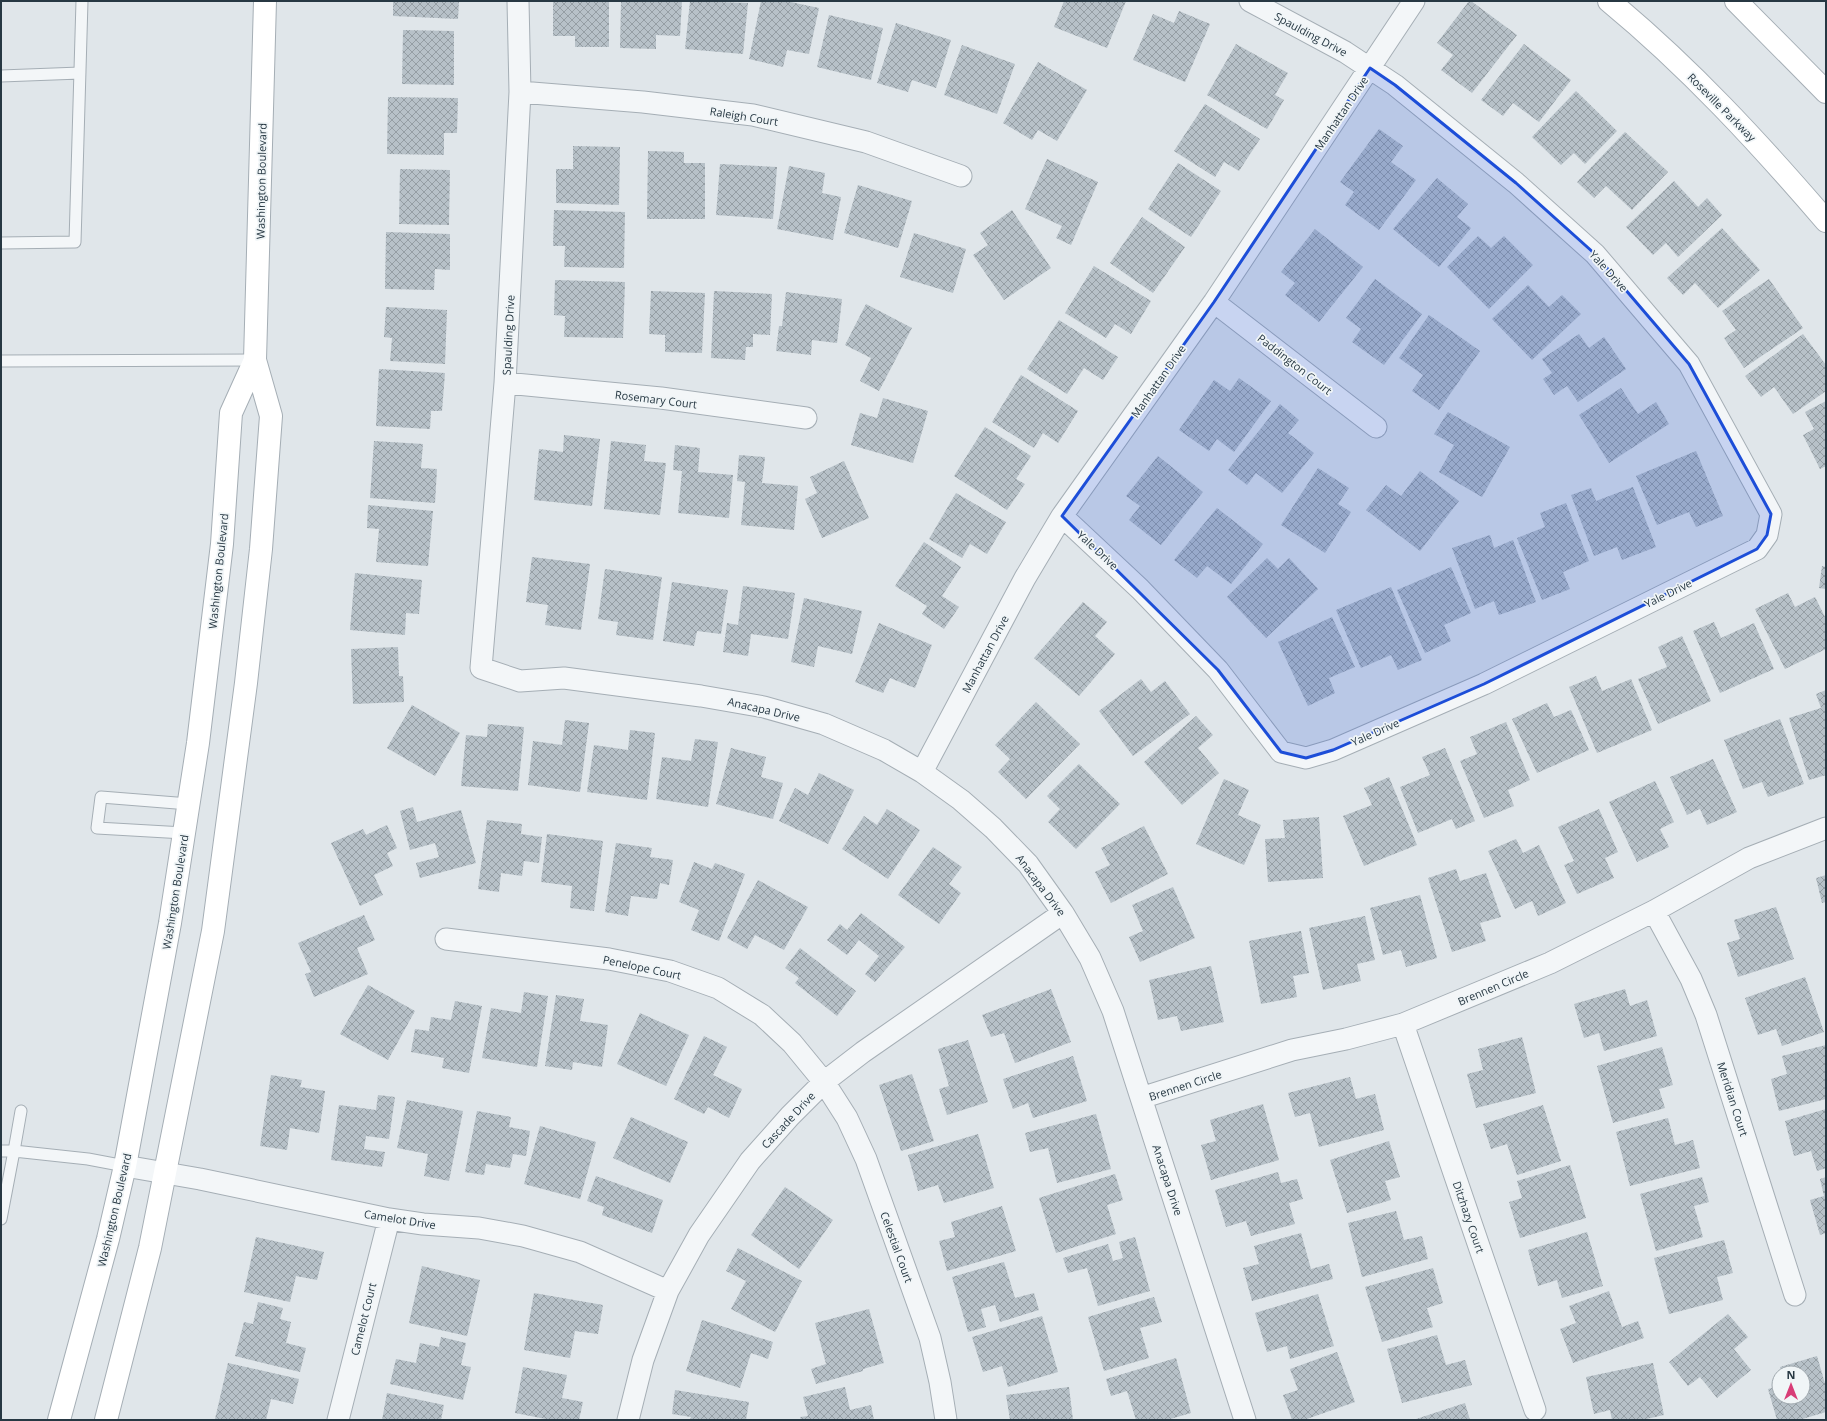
<svg xmlns="http://www.w3.org/2000/svg" width="1827" height="1421" font-family="'Open Sans',sans-serif">
<defs>
<pattern id="building-cross-hatch" width="8" height="8" patternUnits="userSpaceOnUse"><rect width="8" height="8" fill="#b7c1c8"/><path d="M0 0l8 8M0 8l8-8" fill="none" stroke="#959ea4"/></pattern>
</defs>
<rect width="100%" height="100%" fill="#e0e6ea"/>
<path fill="url(#building-cross-hatch)" d="M393 1H459L458 19 393 16Z
M553 1H609V47H575V36H553Z
M621 1H682L680 36 656 35V49L620 48Z
M690 1 748 3 743 54 685 49Z
M761 1H786L819 8 809 54 787 50 783 67 749 59Z
M1064 1H1126L1107 48 1054 27Z
M1469 1H1471L1517 35 1472 93 1441 70 1453 55 1437 43Z
M1179 11 1210 24 1185 82 1133 60 1153 14 1174 23Z
M829 15 883 28 871 80 817 67Z
M896 23 951 40 936 88 912 80 908 92 877 83Z
M403 30 454 31V85L402 84Z
M1236 44 1288 73 1275 95 1284 100 1267 129 1207 95Z
M1524 44 1571 80 1539 122 1513 103 1503 116 1481 100Z
M962 45 1015 64 997 114 944 95Z
M1038 62 1087 90 1057 141 1038 130 1032 140 1003 123Z
M1576 91 1617 131 1585 164 1574 153 1561 165 1532 137Z
M388 97 458 98 457 133H444V155L387 154Z
M1205 104 1260 139 1239 171 1224 162 1215 177 1174 151Z
M1379 129 1403 146 1391 162 1416 180 1379 230 1345 205 1354 192 1340 182Z
M1625 132 1668 172 1632 210 1606 186 1594 198 1577 182Z
M573 146 620 147 619 205 556 203V169H573Z
M648 151 684 152V163H705V219H647Z
M1047 159 1098 182 1071 245 1056 238 1062 226 1025 209Z
M1178 163 1221 191 1191 237 1148 209Z
M720 164 777 167 773 219 716 215Z
M789 166 825 173 822 193 841 197 833 240 777 229Z
M400 169 450 170 449 225 399 224Z
M1437 178 1468 204 1457 217 1471 228 1439 267 1393 229Z
M1674 181 1698 207 1707 198 1722 215 1678 257 1666 243 1653 255 1626 227Z
M858 185 912 201 898 248 844 233Z
M554 210 625 212 624 268 564 267 565 246H553Z
M1012 210 1051 268 1004 300 973 255 988 245 980 233Z
M1142 217 1185 247 1153 293 1110 263Z
M1722 228 1760 270 1718 308 1695 283 1683 295 1667 278Z
M1315 229 1363 267 1319 322 1285 295 1295 283 1281 272Z
M386 232 450 234V270L435 269 434 290 385 289Z
M914 233 966 249 953 293 900 277Z
M1478 236 1491 248 1504 236 1533 265 1489 309 1447 267Z
M1094 266 1151 301 1131 334 1115 324 1106 338 1065 313Z
M1375 279 1422 314 1384 365 1352 342 1361 329 1346 318Z
M1769 279 1803 328 1744 368 1724 338 1736 330 1722 311Z
M555 280 625 282 623 338 564 337 565 316 554 315Z
M1528 285 1549 307 1562 295 1581 314 1532 360 1492 319Z
M651 291 705 293 702 353 665 352V335L649 334Z
M714 291 772 294 770 335 753 334V347H746L745 360 711 358Z
M786 292 842 299 837 343 812 340 811 355 776 351 779 326H782Z
M866 304 912 328 879 391 860 381 871 358 845 345Z
M386 307 447 310 445 364 390 361 392 338 384 337Z
M1429 315 1480 351 1439 410 1412 391 1423 375 1399 358Z
M1059 320 1118 357 1103 380 1084 368 1067 394 1027 369Z
M1579 334 1589 348 1604 337 1626 369 1578 402 1567 386 1554 395 1543 379 1552 373 1542 359Z
M1803 334 1826 365V391L1793 414 1774 387 1761 397 1745 376Z
M379 369 445 373 442 411H431L430 429 376 426Z
M1021 375 1078 411 1058 443 1043 433 1034 448 992 422Z
M1239 378 1271 401 1234 452 1217 439 1209 451 1179 430 1214 380 1230 391Z
M1621 388 1638 414 1656 402 1669 424 1609 463 1579 415Z
M883 398 928 411 913 463 851 445 860 413 877 418Z
M1826 401V466L1820 469 1803 435 1814 429 1805 412Z
M1280 404 1299 420 1288 433 1314 453 1282 493 1256 473 1247 485 1228 470Z
M1448 412 1510 447 1482 497 1439 472 1454 445 1434 434Z
M985 427 1031 456 1016 479 1025 484 1007 510 954 476Z
M564 435 600 439 592 506 534 500 539 449 563 452Z
M374 441 423 444 421 468 437 469 435 503 370 498Z
M611 441 646 445 644 461 666 463 660 515 604 509Z
M675 445 700 448 698 472 733 475 729 518 678 513 682 471 673 470Z
M1696 451 1723 516 1696 527 1689 512 1657 525 1636 476Z
M739 455 765 457 762 483 798 486 794 530 741 525 745 482 737 481Z
M1158 456 1203 492 1161 545 1129 520 1140 506 1126 496Z
M844 461 869 518 822 538 805 499 817 493 810 477Z
M1318 468 1349 488 1338 504 1351 512 1325 553 1281 525Z
M1420 471 1459 501 1420 551 1366 510 1386 485 1401 496Z
M1633 487 1656 547 1622 560 1617 547 1594 556 1571 495 1591 488 1596 501Z
M956 493 1006 522 987 554 970 544 962 558 929 539Z
M1566 503 1589 561 1563 572 1570 589 1542 600 1517 538 1545 527 1540 513Z
M368 505 433 511 428 566 376 562 379 529 367 528Z
M1217 508 1263 544 1231 584 1207 566 1197 578 1174 560Z
M1490 535 1494 548 1513 540 1536 602 1499 615 1494 601 1475 609 1452 548Z
M924 542 961 567 942 596 959 607 944 629 922 614 927 606 895 586Z
M532 557 590 564 581 630 545 625 548 605 526 602Z
M1267 558 1278 569 1289 558 1318 589 1266 638 1227 597Z
M1822 566 1826 567V589L1819 588Z
M1451 567 1471 613 1444 625 1451 641 1425 653 1397 590Z
M605 569 662 577 653 640 616 635 618 622 598 619Z
M355 573 422 580 419 614 406 613 405 635 350 630Z
M672 582 728 590 721 634 697 631 694 646 663 641Z
M743 586 795 593 788 639 751 634 748 656 723 652 727 623 738 625Z
M1391 587 1422 660 1398 670 1391 655 1361 668 1336 610Z
M1788 593 1795 607 1815 597 1826 619V649L1785 669 1755 609Z
M804 598 862 611 852 654 818 646 814 667 791 662Z
M1083 602 1107 622 1095 636 1115 654 1079 696 1034 658Z
M1332 617 1355 667 1329 678 1335 693 1308 706 1278 642Z
M1714 622 1721 638 1754 623 1774 669 1720 693 1693 631Z
M879 623 932 645 915 688 890 678 883 693 855 682Z
M1682 636 1711 701 1658 724 1638 679 1667 667 1658 647Z
M398 647 399 676H403L404 702 353 704 351 649Z
M1596 676 1602 691 1631 679 1652 730 1597 753 1569 687Z
M1141 679 1151 692 1165 681 1190 714 1133 756 1099 711Z
M1826 690V775L1809 780 1789 718 1821 708 1816 694Z
M1036 702 1080 744 1026 799 998 772 1010 759 995 745Z
M1547 703 1554 717 1571 710 1589 750 1537 773 1512 719Z
M412 705 460 733 435 776 387 748Z
M1196 716 1213 735 1198 748 1219 773 1182 805 1144 762Z
M1780 719 1804 784 1768 797 1762 782 1743 789 1724 740Z
M565 720 589 723 580 792 528 785 533 741 562 745Z
M1506 722 1530 780 1508 790 1514 806 1484 818 1460 761 1477 754 1470 737Z
M488 724 524 727 518 791 461 786 466 735 487 737Z
M630 730 655 733 647 800 587 792 594 745 628 750Z
M695 739 718 742 708 807 656 799 662 757 691 761Z
M731 748 766 757 761 777 783 783 773 819 716 804Z
M1445 748 1475 821 1456 829 1452 819 1418 833 1400 787 1430 775 1422 757Z
M1713 759 1737 812 1707 825 1700 809 1687 815 1670 777Z
M1079 764 1120 804 1076 849 1048 822 1060 809 1047 796Z
M819 773 854 790 828 844 779 821 795 788 808 795Z
M1389 777 1417 845 1364 866 1343 816 1372 805 1364 788Z
M1224 779 1249 790 1238 815 1261 825 1244 865 1196 844Z
M1655 781 1674 822 1660 829 1669 847 1637 862 1609 802Z
M413 807 417 822 461 810 476 863 420 878 416 863 439 857 435 843 410 850 400 811Z
M887 809 920 830 888 879 842 849 864 816 877 825Z
M1599 809 1618 852 1605 858 1614 878 1577 894 1564 865 1574 861 1558 827Z
M1319 817 1323 878 1268 882 1265 839 1285 838 1283 820Z
M487 820 522 824 521 834 542 837 539 863 524 861 522 876 501 873 499 892 478 889Z
M387 825 397 848 387 853 393 866 374 875 383 895 360 906 331 843 363 829 366 835Z
M1144 826 1168 874 1111 903 1095 872 1110 865 1101 848Z
M547 834 603 841 594 911 570 908 572 886 541 882Z
M1516 839 1523 853 1539 845 1566 903 1538 916 1532 901 1515 909 1488 851Z
M616 843 652 848 650 857 673 860 669 885 660 883 657 899 631 896 628 916 605 912Z
M933 847 962 867 949 884 961 893 939 924 898 895Z
M694 862 712 869 715 863 745 874 719 941 691 930 699 910 679 902Z
M1456 869 1460 881 1486 873 1501 917 1480 923 1486 941 1452 952 1428 878Z
M1826 875V902L1822 903 1816 878Z
M758 880 808 907 784 950 755 935 747 949 727 938Z
M1173 887 1195 938 1140 962 1129 937 1143 931 1132 905Z
M1420 895 1437 958 1406 967 1401 950 1383 955 1370 908Z
M1776 907 1794 959 1738 977 1727 943 1740 939 1734 920Z
M861 913 905 947 875 982 865 974 879 956 859 940 847 955 827 940 840 924 847 930Z
M364 915 375 940 357 948 368 974 314 997 305 974 311 972 298 943Z
M1365 916 1375 960 1357 964 1361 981 1323 990 1309 928Z
M1301 931 1309 973 1293 976 1297 997 1261 1004 1249 941Z
M800 948 856 991 837 1016 795 983 799 978 785 968Z
M1211 966 1224 1022 1181 1031 1177 1016 1158 1020 1149 980Z
M1805 977 1824 1032 1782 1046 1776 1029 1758 1035 1745 998Z
M368 985 415 1011 388 1060 340 1034Z
M1051 989 1071 1042 1015 1063 1004 1033 991 1037 982 1015Z
M1625 989 1630 1006 1647 1000 1657 1036 1604 1051 1599 1033 1584 1038 1574 1004Z
M524 992 548 996 537 1067 482 1058 491 1008 521 1013Z
M556 995 584 999 580 1021 608 1025 602 1067 573 1062 572 1070 545 1066Z
M455 1001 482 1006 469 1073 442 1068 444 1058 411 1052 415 1029 429 1031 431 1017 451 1020Z
M640 1013 689 1035 666 1086 617 1064Z
M704 1036 727 1047 713 1075 742 1089 729 1118 708 1107 704 1114 674 1099Z
M1522 1037 1536 1093 1476 1108 1467 1074 1483 1070 1478 1049Z
M968 1040 988 1102 947 1115 939 1089 949 1086 938 1049Z
M1826 1045V1099L1779 1111 1771 1079 1787 1074 1782 1056Z
M1662 1047 1673 1085 1659 1089 1665 1108 1613 1123 1597 1066Z
M1073 1056 1087 1101 1033 1118 1028 1103 1013 1109 1003 1079Z
M912 1074 934 1141 901 1151 879 1085Z
M271 1075 302 1080 300 1087 325 1091 319 1133 290 1128 287 1150 260 1146Z
M1350 1077 1356 1099 1375 1094 1384 1130 1319 1147 1310 1113 1295 1117 1288 1093Z
M378 1095 395 1097 389 1139 366 1136 364 1149 385 1152 382 1167 331 1160 339 1105 376 1110Z
M407 1100 463 1111 449 1181 424 1176 428 1154 397 1148Z
M1263 1104 1279 1160 1211 1180 1201 1145 1216 1141 1210 1120Z
M1543 1105 1561 1161 1517 1175 1507 1144 1491 1149 1483 1124Z
M1826 1109V1168L1817 1171 1811 1151 1794 1156 1785 1121Z
M477 1111 511 1117 509 1127 530 1131 526 1156 513 1154 510 1168 486 1164 484 1175 465 1172Z
M1096 1114 1111 1169 1057 1183 1048 1148 1030 1152 1025 1133Z
M631 1117 688 1142 670 1183 613 1158Z
M1668 1118 1675 1145 1693 1140 1700 1168 1630 1186 1616 1132Z
M540 1126 596 1142 580 1199 524 1184Z
M978 1134 994 1188 944 1203 938 1185 918 1191 908 1155Z
M1389 1141 1400 1177 1385 1181 1391 1200 1347 1213 1330 1160Z
M1570 1165 1586 1218 1520 1238 1509 1202 1522 1198 1517 1181Z
M1278 1172 1281 1183 1297 1179 1303 1199 1289 1203 1295 1224 1251 1236 1246 1221 1226 1227 1215 1190Z
M1115 1174 1123 1200 1107 1205 1116 1234 1056 1253 1039 1198Z
M596 1176 663 1200 652 1233 602 1215 604 1207 587 1201Z
M1702 1177 1709 1202 1694 1206 1703 1237 1656 1251 1640 1194Z
M1826 1177V1233L1820 1235 1810 1200 1824 1196 1820 1179Z
M785 1187 833 1220 799 1269 751 1235Z
M1002 1206 1016 1251 947 1271 939 1241 955 1237 951 1222Z
M1396 1211 1404 1240 1422 1236 1428 1259 1362 1277 1348 1223Z
M1587 1232 1603 1286 1562 1298 1557 1280 1538 1286 1528 1250Z
M1301 1233 1311 1269 1329 1264 1333 1279 1252 1301 1243 1268 1259 1264 1254 1246Z
M256 1237 324 1252 317 1280 296 1276 290 1302 244 1292Z
M1135 1237 1150 1291 1098 1306 1087 1268 1068 1273 1063 1258 1108 1244 1113 1261 1123 1258 1119 1242Z
M1724 1240 1733 1273 1717 1277 1723 1300 1669 1314 1654 1258Z
M738 1248 802 1281 775 1332 731 1309 746 1281 726 1271Z
M1004 1262 1015 1298 1034 1293 1039 1310 1000 1322 995 1305 981 1309 986 1327 968 1332 952 1277Z
M422 1266 480 1280 467 1336 409 1323Z
M1433 1268 1443 1303 1427 1308 1433 1327 1382 1342 1365 1287Z
M1609 1291 1622 1327 1638 1321 1644 1338 1573 1363 1560 1329 1576 1323 1569 1306Z
M534 1293 603 1305 598 1334 575 1331 570 1358 524 1350Z
M1318 1294 1334 1346 1290 1359 1287 1346 1267 1352 1255 1313Z
M1154 1297 1162 1322 1140 1328 1149 1358 1104 1371 1088 1317Z
M258 1302 283 1308 280 1319 291 1322 286 1343 306 1348 300 1372 235 1356 244 1322 253 1324Z
M869 1309 884 1363 863 1369V1371L816 1384 811 1369 826 1364 815 1323Z
M1728 1314 1748 1337 1734 1349 1751 1370 1717 1398 1700 1377 1688 1386 1669 1362Z
M1042 1316 1058 1372 1008 1387 1002 1366 983 1372 972 1337Z
M702 1320 773 1342 768 1359 751 1353 740 1388 686 1371Z
M1437 1335 1446 1365 1465 1360 1472 1385 1402 1403 1387 1349Z
M441 1337 466 1343 461 1365 471 1367 463 1400 390 1384 396 1359 416 1363 420 1343 439 1347Z
M1337 1352 1355 1402 1304 1420H1292L1283 1395 1298 1390 1290 1369Z
M1817 1356 1826 1387V1412L1799 1420H1777L1768 1389 1779 1386V1397H1803V1373H1782L1780 1367Z
M1176 1358 1191 1413 1167 1420H1136L1127 1391 1111 1396 1106 1379Z
M228 1363 299 1379 293 1404 271 1399 266 1420 215 1419Z
M1653 1363 1664 1415 1642 1420H1612L1610 1410 1594 1414 1586 1377Z
M523 1367 567 1375 562 1398 583 1402 579 1420H551L515 1413Z
M845 1387 850 1410 871 1405 874 1420H801L800 1417 808 1416 803 1397Z
M1069 1387 1073 1420H1010L1006 1395Z
M675 1390 749 1402 746 1420H690L691 1417 672 1414Z
M387 1393 444 1405 441 1420H382Z
M1465 1403 1470 1420H1413Z"/>
<g fill="none" stroke-linecap="round" stroke-linejoin="round">
<defs>
<path id="lane" d="M1 76 80 73
M1 243 75 242 82 1
M1 361 255 360
M184 833 97 828 101 797 189 804
M1 1151H14L21 1111
M1 1219 14 1151 88 1159 125 1166"/>
<path id="street" d="M518 1 520 92 505 383 481 668 520 681 564 678 701 696 764 707 824 724 884 750 922 772 961 800 993 828 1028 864 1063 913 1090 958 1113 1011 1245 1420
M520 92 643 102 753 115 866 142 961 176
M1214 302 1376 427
M505 383 661 398 806 418
M1062 516 1140 589 1218 670 1281 752 1306 758 1333 750 1484 684 1757 549 1767 535 1771 514 1689 364 1595 254 1516 183 1395 85 1345 52 1250 1
M922 772 1025 578 1062 516 1214 302 1414 1
M1654 911 1691 979 1706 1015 1795 1295
M446 939 609 959 670 971 718 988 762 1015 792 1043 824 1082 847 1118 866 1159 930 1338 940 1382 946 1420
M1403 1024 1535 1410
M1141 1098 1292 1050 1346 1039 1403 1024 1550 963 1654 911 1749 858 1826 828
M125 1166 200 1179 389 1219 423 1224 479 1228 523 1236 580 1252 668 1291
M338 1420 389 1219
M628 1420 643 1360 668 1291 699 1235 750 1161 790 1116 824 1082 863 1052 1063 913"/>
<path id="secondary" d="M1609 1C1689 67 1759 143 1826 221
M1736 1 1826 92
M59 1420 108 1239 125 1166 170 923 198 743 222 544 231 413 255 360
M106 1420 150 1248 213 931 246 683 261 549 271 416 255 360 265 1"/>
</defs>
<use href="#lane" stroke="#a5aeb5" stroke-width="13"/>
<use href="#street" stroke="#a5aeb5" stroke-width="23"/>
<use href="#secondary" stroke="#a5aeb5" stroke-width="24"/>
<use href="#lane" stroke="#f3f6f8" stroke-width="11"/>
<use href="#street" stroke="#f3f6f8" stroke-width="21"/>
<use href="#secondary" stroke="#fff" stroke-width="22"/>
</g>
<path fill="#1d4ed8" fill-opacity="0.2" stroke="#1d4ed8" stroke-width="3" stroke-linejoin="round" d="M1370 68 1395 85 1516 183 1595 254 1689 364 1771 514 1767 535 1757 549 1484 684 1333 750 1306 758 1281 752 1218 670 1062 516 1214 302Z"/>
<g text-anchor="middle" dominant-baseline="central" stroke-width="3.5" stroke-linejoin="round" paint-order="stroke">
<g font-size="11" fill="#273843" stroke="#f0f5f7">
<text transform="translate(1311 34) rotate(28)">Spaulding Drive</text>
<text transform="translate(1722 107) rotate(45)">Roseville Parkway</text>
<text transform="translate(1341 113) rotate(-56)">Manhattan Drive</text>
<text transform="translate(744 116) rotate(9)">Raleigh Court</text>
<text transform="translate(261 181) rotate(-89)">Washington Boulevard</text>
<text transform="translate(1609 271) rotate(48)">Yale Drive</text>
<text transform="translate(508 335) rotate(-87)">Spaulding Drive</text>
<text transform="translate(1295 364) rotate(38)">Paddington Court</text>
<text transform="translate(1158 381) rotate(-55)">Manhattan Drive</text>
<text transform="translate(656 399) rotate(7)">Rosemary Court</text>
<text transform="translate(1098 550) rotate(43)">Yale Drive</text>
<text transform="translate(218 571) rotate(-84)">Washington Boulevard</text>
<text transform="translate(1668 593) rotate(-26)">Yale Drive</text>
<text transform="translate(985 654) rotate(-62)">Manhattan Drive</text>
<text transform="translate(764 709) rotate(13)">Anacapa Drive</text>
<text transform="translate(1375 732) rotate(-24)">Yale Drive</text>
<text transform="translate(1041 885) rotate(53)">Anacapa Drive</text>
<text transform="translate(175 892) rotate(-81)">Washington Boulevard</text>
<text transform="translate(642 967) rotate(12)">Penelope Court</text>
<text transform="translate(1493 987) rotate(-23)">Brennen Circle</text>
<text transform="translate(1185 1085) rotate(-18)">Brennen Circle</text>
<text transform="translate(1733 1099) rotate(72)">Meridian Court</text>
<text transform="translate(788 1120) rotate(-47)">Cascade Drive</text>
<text transform="translate(1168 1180) rotate(72)">Anacapa Drive</text>
<text transform="translate(114 1210) rotate(-77)">Washington Boulevard</text>
<text transform="translate(1469 1217) rotate(71)">Ditzhazy Court</text>
<text transform="translate(400 1219) rotate(9)">Camelot Drive</text>
<text transform="translate(897 1247) rotate(70)">Celestial Court</text>
<text transform="translate(363 1319) rotate(-76)">Camelot Court</text>
</g>
</g>
<rect width="1827" height="1421" fill="none" stroke="#273843" stroke-width="4"/>
<g transform="translate(1791 1385)"><circle r="19" fill="#f0f5f7" stroke="#a0a9af"/>
<path d="M0-3L7 15L0 10L-7 15Z" fill="#d83c77"/>
<text y="-6" font-size="11" font-weight="bold" text-anchor="middle" fill="#273843">N</text>
</g>
</svg>
